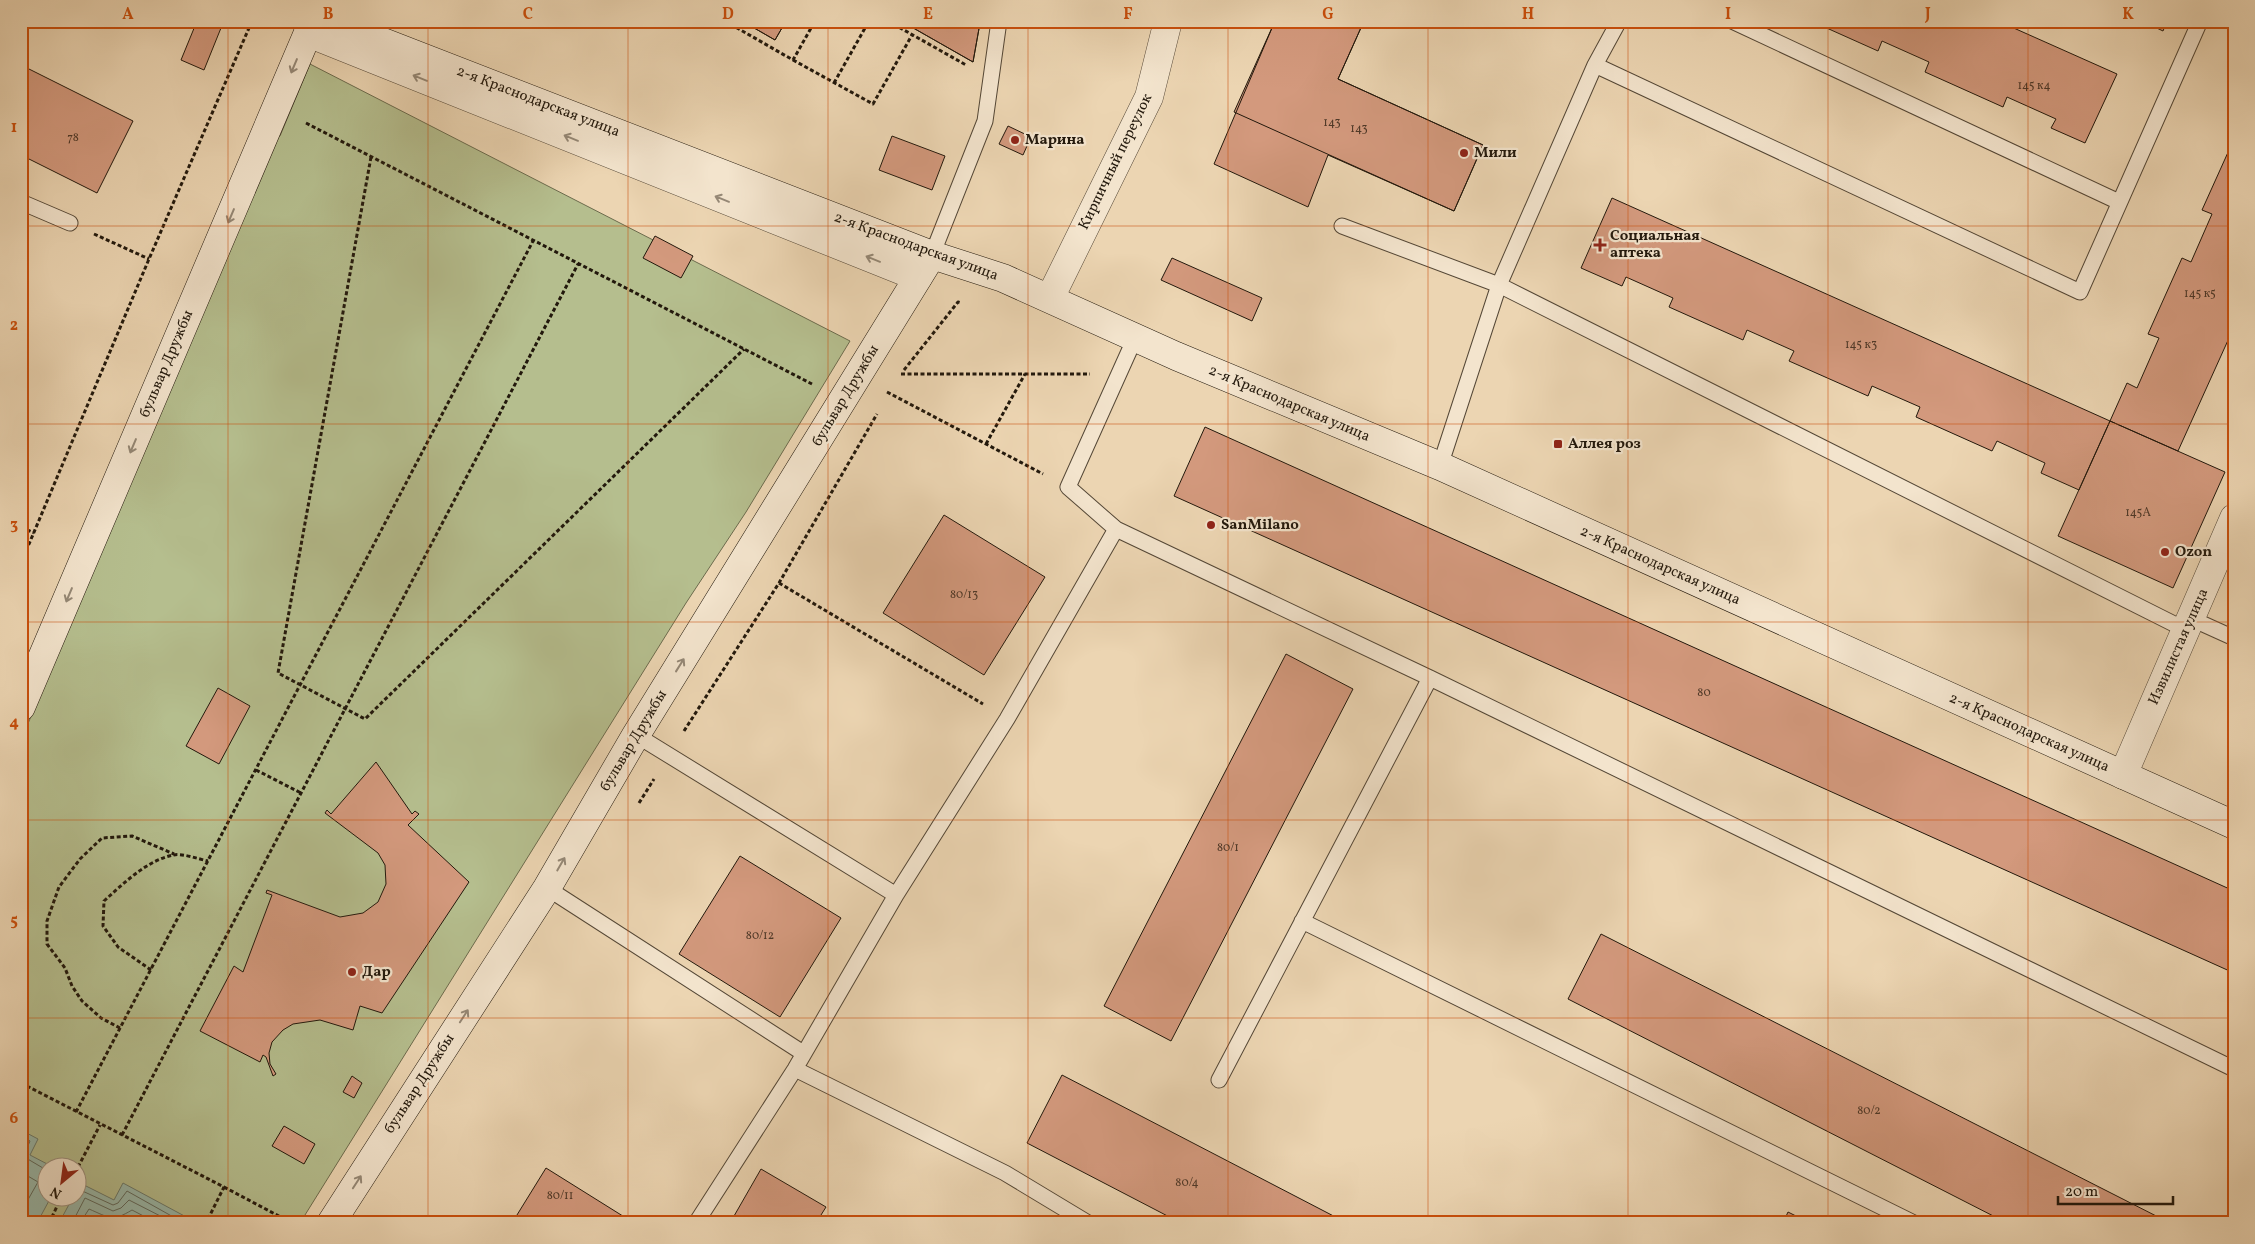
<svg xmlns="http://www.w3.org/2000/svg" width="2255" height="1244" font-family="Vollkorn,serif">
<rect width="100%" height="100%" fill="#ecd5b2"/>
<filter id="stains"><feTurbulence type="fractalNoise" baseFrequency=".004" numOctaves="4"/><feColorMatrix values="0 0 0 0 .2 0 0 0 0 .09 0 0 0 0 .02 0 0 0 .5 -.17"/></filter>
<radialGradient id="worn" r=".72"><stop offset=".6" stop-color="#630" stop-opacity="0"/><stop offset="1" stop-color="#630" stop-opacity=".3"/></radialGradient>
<path fill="#b5be8e" stroke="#6c6b4d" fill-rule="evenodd" d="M310 64 850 341 746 512 686 603 300 1223H21V740L277 136H280ZM48 1166H78V1196H48Z"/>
<path fill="#99b9ab" stroke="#69796b" d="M21 1130 38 1139 30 1155 51 1166H48V1196L51 1197 37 1223H21Z
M80 1183 114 1200 123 1183 190 1219 188 1223H59L73 1197 78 1196Z"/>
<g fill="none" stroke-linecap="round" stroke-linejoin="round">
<path stroke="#5e685c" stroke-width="1" d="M21 1135 30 1141 25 1153 26 1158 48 1171
M21 1172 38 1182 21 1212
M78 1189 113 1205 118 1203 127 1191 184 1223
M72 1223 85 1198 113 1211 121 1208 129 1200 174 1223
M80 1223 89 1209C110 1218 112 1222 132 1210L157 1223"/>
</g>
<path fill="#d3997d" stroke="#22180c" d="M197 21 223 23 204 70 181 60Z
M742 21H786L775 40Z
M742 21H786L775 40Z
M901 21 980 23 973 62Z
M901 21 980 23 973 62Z
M1275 21H1364L1338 79 1483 145 1454 211 1328 155 1308 207 1214 164Z
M1275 21H1364L1338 79 1483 145 1454 211 1234 112Z
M1811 21H1998L2117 74 2085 143 2051 128 2056 119 2007 97 2003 107 1925 72 1929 62 1882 41 1878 51Z
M2142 21H2167L2163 31Z
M21 65 133 121 97 193 21 155Z
M1008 126 1031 137 1023 155 999 144Z
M892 136 945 156 932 190 879 170Z
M2234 139V327L2178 451 2110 421 2127 383 2137 388 2159 338 2148 334 2182 258 2191 262 2212 214 2202 210Z
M1612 198 2110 421 2079 490 2041 473 2045 463 1997 441 1992 451 1916 417 1920 407 1872 386 1868 396 1789 361 1794 351 1747 330 1743 340 1669 307 1673 298 1626 277 1622 286 1581 268Z
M655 236 693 256 681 278 643 258Z
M1172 258 1262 298 1252 321 1161 280Z
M2110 421 2225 472 2173 588 2058 536Z
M1205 427 2234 891V973L1174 496Z
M944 515 1045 577 984 675 883 613Z
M1286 654 1353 689 1171 1041 1104 1006Z
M218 688 250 706 219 764 186 746Z
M376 762 412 814 415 811 419 814 408 825 469 882 382 1013 360 1006 353 1030 320 1020 293 1024 283 1030 272 1042 269 1053 270 1064 276 1074 273 1076 266 1057 263 1055 260 1062 200 1031 234 966 243 972 272 895 266 893 267 890 340 917 363 913 378 902 386 884 385 865 378 853 325 813 327 810 331 814Z
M740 856 841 918 780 1017 679 954Z
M1601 934 2170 1223H2007L1568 999Z
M1062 1075 1347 1223H1181L1027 1143Z
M352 1076 362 1083 354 1098 343 1092Z
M284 1126 315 1144 304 1164 272 1146Z
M546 1168 634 1223H512Z
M761 1169 826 1207 816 1223H730Z
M1788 1212 1810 1223H1783Z"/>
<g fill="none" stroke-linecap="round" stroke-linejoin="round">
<defs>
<path id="lane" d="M1732 21 2119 202
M1595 65 2080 292 2200 21
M21 202 70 223
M1342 226 1499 285 2186 630
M932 255 985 121 999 21
M1135 338 1068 487 1116 529 1430 678 2234 1069
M1440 466 1499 285 1595 65 1619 21
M2192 619 2234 638
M636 735 896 895
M547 888 803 1053
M1302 921 1914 1223
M795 1069 1005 1173 1088 1223
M1219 1080 1430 678
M696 1223 795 1069 896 895 1007 719 1116 529"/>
<path id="street" d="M308 33 918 277
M1050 298 1149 97 1168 21
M2123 775 2234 518"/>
<path id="secondary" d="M329 21 932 255 1003 278 1176 356 1440 466 2234 825
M21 707 313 21
M331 1223 547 888 636 735 932 255"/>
</defs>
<use href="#lane" stroke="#544736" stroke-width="17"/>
<use href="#street" stroke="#544736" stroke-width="29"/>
<use href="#secondary" stroke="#22180c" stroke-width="29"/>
<path stroke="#22180c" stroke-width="3" stroke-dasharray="4 2.5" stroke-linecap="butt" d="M725 21 793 60 815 21
M888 21 966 65
M793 60 873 104 912 35
M834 83 869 21
M306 123 812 384
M371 157 278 673 365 719 744 349
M94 234 149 259
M904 370 958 302 962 303
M901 374H1090
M887 392 1043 474
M986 444 1025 374
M21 527 34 533
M21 563 149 259 252 21
M779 583 983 704
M684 731 779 583 877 414
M256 770 301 793
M639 803 654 779
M151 970 118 947 103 926 104 901C124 883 146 861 173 855 183 853 198 859 208 861
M120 1028 101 1018 82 1001 72 986 65 968 47 944V921L59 887 80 859 102 838 132 836 174 854
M21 1083 224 1187 206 1223
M76 1112 533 241
M122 1135 578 264
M78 1167 100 1125
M224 1187 292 1223
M49 1223 62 1196"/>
<use href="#lane" stroke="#f3e4cd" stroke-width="15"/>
<use href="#street" stroke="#f3e4cd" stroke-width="28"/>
<use href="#secondary" stroke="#f3e4cd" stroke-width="28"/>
</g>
<defs><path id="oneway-shaft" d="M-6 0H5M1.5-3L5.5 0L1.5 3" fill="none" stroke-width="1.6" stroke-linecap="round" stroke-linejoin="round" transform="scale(1.25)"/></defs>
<g stroke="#958876">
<use href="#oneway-shaft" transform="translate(294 66) rotate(113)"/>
<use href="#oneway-shaft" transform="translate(420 78) rotate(-158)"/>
<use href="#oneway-shaft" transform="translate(571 138) rotate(-158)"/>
<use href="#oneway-shaft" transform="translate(722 199) rotate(-158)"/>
<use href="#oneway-shaft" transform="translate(231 216) rotate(113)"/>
<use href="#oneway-shaft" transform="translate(873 259) rotate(-158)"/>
<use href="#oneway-shaft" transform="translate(133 446) rotate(113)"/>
<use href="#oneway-shaft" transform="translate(69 595) rotate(113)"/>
<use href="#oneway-shaft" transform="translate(680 665) rotate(-58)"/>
<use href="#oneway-shaft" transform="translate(561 864) rotate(-60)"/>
<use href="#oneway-shaft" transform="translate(464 1016) rotate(-57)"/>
<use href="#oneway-shaft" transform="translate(357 1182) rotate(-57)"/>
</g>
<path fill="none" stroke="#ca4f0c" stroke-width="1" stroke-opacity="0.55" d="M228 21V1223M428 21V1223M628 21V1223M828 21V1223M1028 21V1223M1228 21V1223M1428 21V1223M1628 21V1223M1828 21V1223M2028 21V1223M21 226H2234M21 424H2234M21 622H2234M21 820H2234M21 1018H2234"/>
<g fill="#8f2418" stroke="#f3e4cd" stroke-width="2">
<circle cx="1015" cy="140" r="5"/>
<circle cx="1464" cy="153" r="5"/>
<path d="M1597.5 237.5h5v5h5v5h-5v5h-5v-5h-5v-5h5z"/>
<rect x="1553" y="439" width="10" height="10" rx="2.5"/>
<circle cx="1211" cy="525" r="5"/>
<circle cx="2165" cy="552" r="5"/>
<circle cx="352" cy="972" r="5"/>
</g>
<g text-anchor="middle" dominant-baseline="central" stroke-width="4.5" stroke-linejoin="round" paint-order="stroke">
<g font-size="12" fill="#4e3828">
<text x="2034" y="86">145 к4</text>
<text x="1332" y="123">143</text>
<text x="1359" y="129">143</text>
<text x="73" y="138">78</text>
<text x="2200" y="294">145 к5</text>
<text x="1861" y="345">145 к3</text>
<text x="2138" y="513">145А</text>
<text x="964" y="595">80/13</text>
<text x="1704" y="693">80</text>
<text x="1228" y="848">80/1</text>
<text x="760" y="936">80/12</text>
<text x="1869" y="1111">80/2</text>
<text x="1187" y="1183">80/4</text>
<text x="560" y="1196">80/11</text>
</g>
<g font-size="15" fill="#22180c" stroke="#f3e4cd">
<text transform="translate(538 102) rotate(21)">2-я Краснодарская улица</text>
<text transform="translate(1116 162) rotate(-64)">Кирпичный переулок</text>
<text transform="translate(916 247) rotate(20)">2-я Краснодарская улица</text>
<text transform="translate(167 364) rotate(-67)">бульвар Дружбы</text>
<text transform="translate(846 396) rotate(-59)">бульвар Дружбы</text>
<text transform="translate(1289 404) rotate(23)">2-я Краснодарская улица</text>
<text transform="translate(1660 566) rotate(24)">2-я Краснодарская улица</text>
<text transform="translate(2179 647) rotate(-66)">Извилистая улица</text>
<text transform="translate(2029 733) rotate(24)">2-я Краснодарская улица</text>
<text transform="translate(634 741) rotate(-59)">бульвар Дружбы</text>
<text transform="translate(420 1084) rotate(-57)">бульвар Дружбы</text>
</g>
<g font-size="15" font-weight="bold" fill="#22180c" stroke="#f3e4cd" text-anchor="start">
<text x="1025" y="140">Марина</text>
<text x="1474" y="153">Мили</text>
<text x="1610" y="236">Социальная<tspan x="1610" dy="17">аптека</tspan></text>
<text x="1568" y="444">Аллея роз</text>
<text x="1221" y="525">SanMilano</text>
<text x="2175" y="552">Ozon</text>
<text x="362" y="972">Дар</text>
</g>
</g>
<rect width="2255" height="1244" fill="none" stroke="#ecd5b2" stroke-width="55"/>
<g transform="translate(62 1182) rotate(209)"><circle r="24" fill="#f3e4cd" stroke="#9f9280"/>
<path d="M0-4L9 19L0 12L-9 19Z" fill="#8f2418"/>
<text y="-8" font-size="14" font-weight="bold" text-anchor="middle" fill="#22180c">N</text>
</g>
<path d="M2058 1196v8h115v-8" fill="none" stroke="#22180c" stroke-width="2.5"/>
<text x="2065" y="1196" font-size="15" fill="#22180c" stroke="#f3e4cd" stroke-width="4" paint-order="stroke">20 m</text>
<rect x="28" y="28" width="2200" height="1188" fill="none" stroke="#ca4f0c" stroke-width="2"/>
<g font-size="16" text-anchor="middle" font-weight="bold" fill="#ca4f0c">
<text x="128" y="19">A</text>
<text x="328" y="19">B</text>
<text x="528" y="19">C</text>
<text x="728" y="19">D</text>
<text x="928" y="19">E</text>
<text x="1128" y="19">F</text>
<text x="1328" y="19">G</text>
<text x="1528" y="19">H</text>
<text x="1728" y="19">I</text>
<text x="1928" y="19">J</text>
<text x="2128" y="19">K</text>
<text x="14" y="132">1</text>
<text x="14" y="330">2</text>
<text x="14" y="529">3</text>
<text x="14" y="727">4</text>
<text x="14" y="925">5</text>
<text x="14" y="1123">6</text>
</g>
<rect width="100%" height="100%" filter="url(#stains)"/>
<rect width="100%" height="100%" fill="url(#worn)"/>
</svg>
